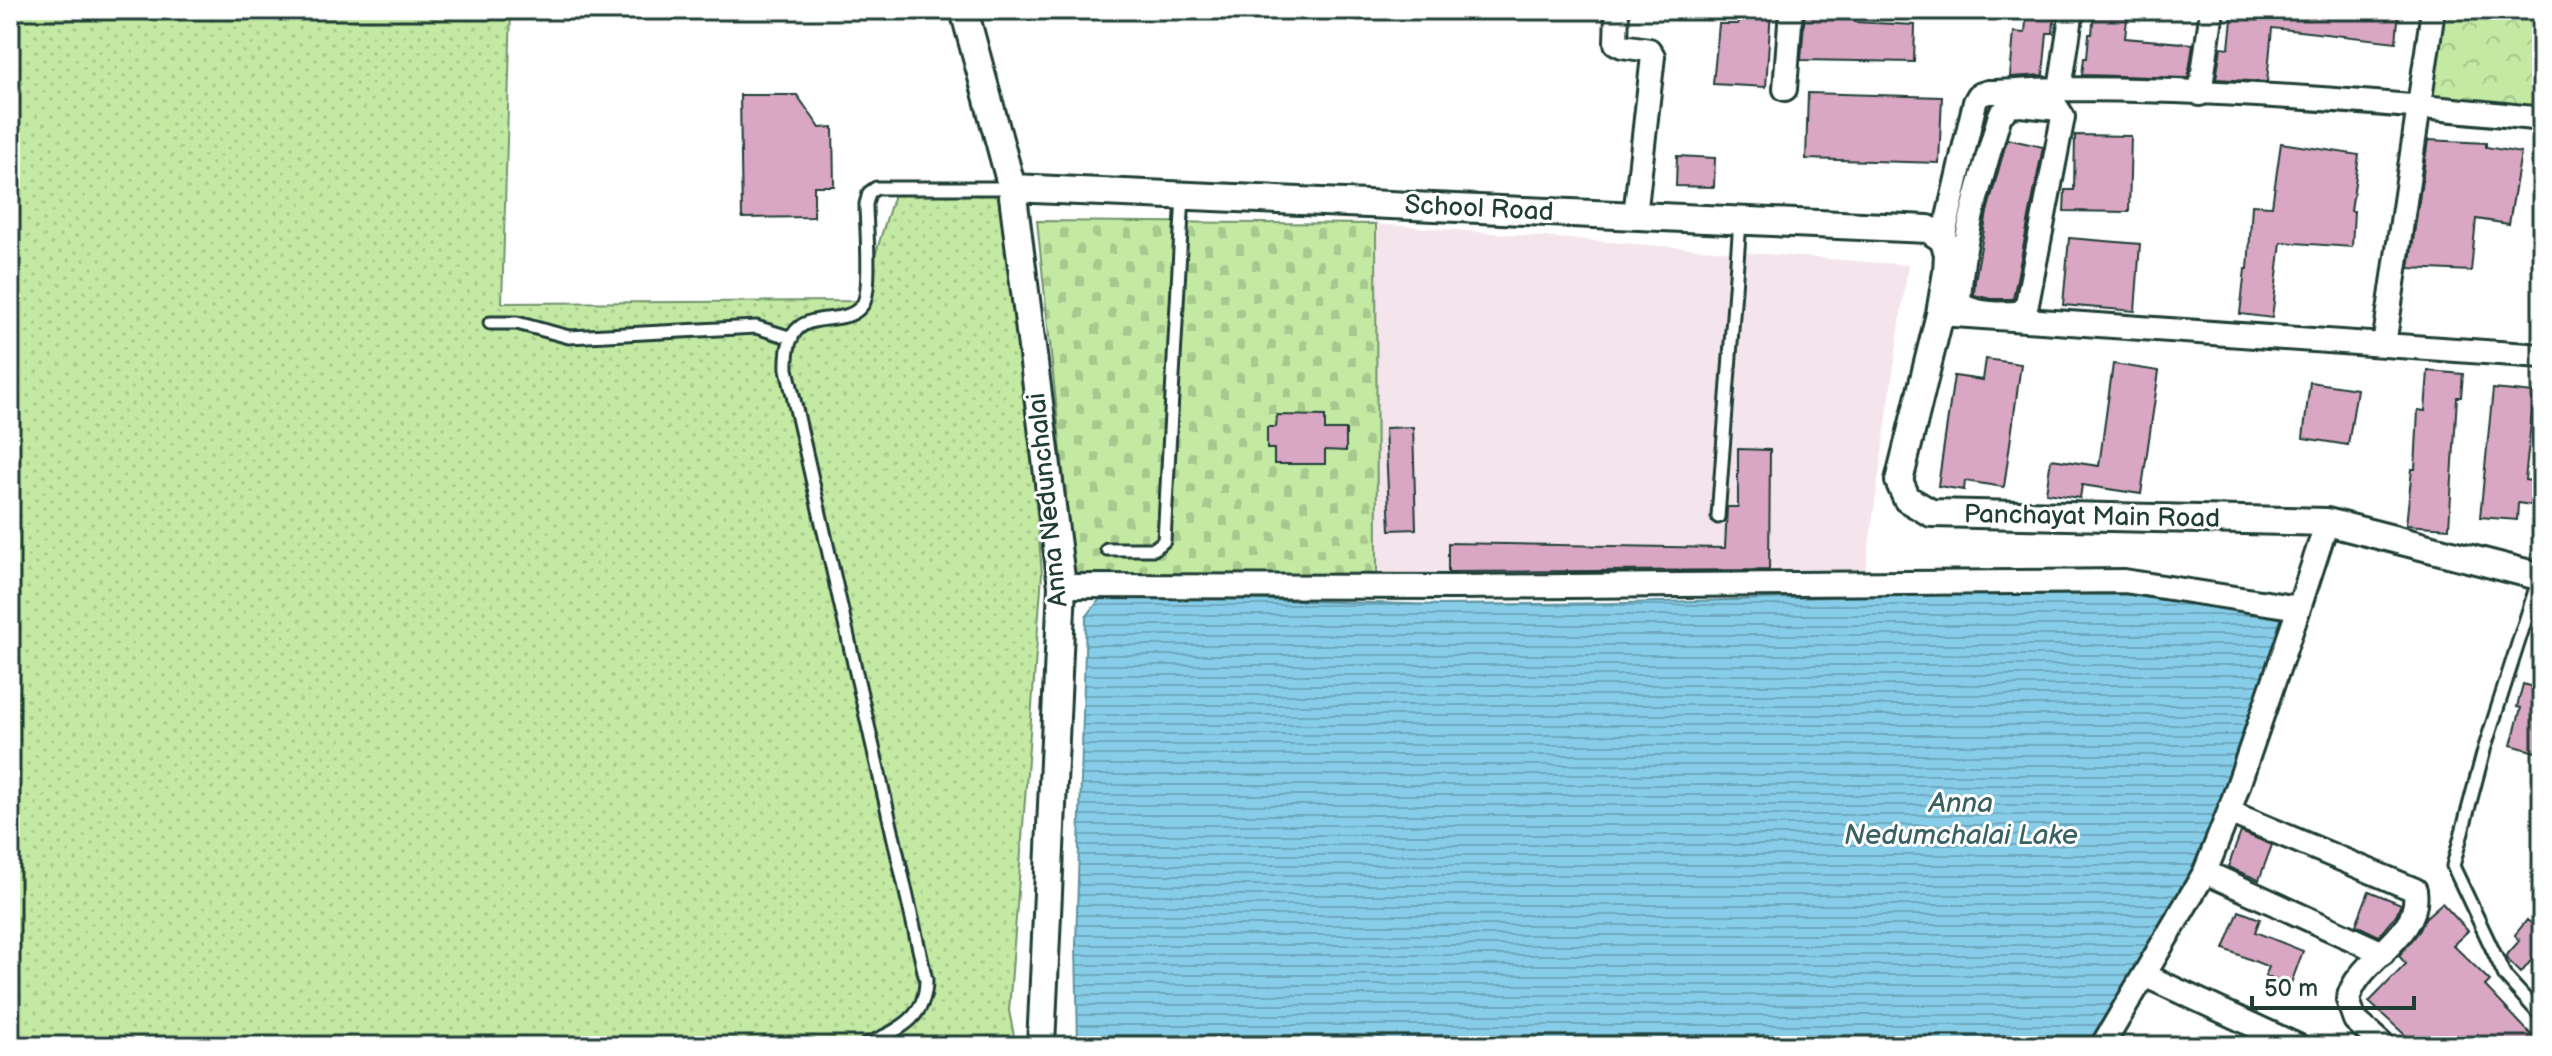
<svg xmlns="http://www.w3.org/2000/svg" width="2552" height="1056" font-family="'Balsamiq Sans',sans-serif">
<defs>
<pattern id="grass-dots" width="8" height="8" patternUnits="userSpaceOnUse" patternTransform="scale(2)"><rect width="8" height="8" fill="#c3e9a3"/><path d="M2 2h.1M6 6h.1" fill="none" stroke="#a7c98d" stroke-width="1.8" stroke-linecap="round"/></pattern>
<pattern id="cemetery-stones" width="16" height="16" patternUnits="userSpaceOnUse" patternTransform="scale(2)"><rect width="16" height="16" fill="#c3e9a3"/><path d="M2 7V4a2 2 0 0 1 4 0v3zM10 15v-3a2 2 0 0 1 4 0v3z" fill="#a7c98d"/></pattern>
<pattern id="park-crowns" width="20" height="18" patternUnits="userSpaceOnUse" patternTransform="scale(2)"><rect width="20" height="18" fill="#c3e9a3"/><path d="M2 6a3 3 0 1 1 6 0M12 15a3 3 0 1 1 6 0" fill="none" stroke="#a7c98d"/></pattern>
<pattern id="water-rules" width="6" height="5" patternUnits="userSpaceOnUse" patternTransform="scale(2)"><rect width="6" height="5" fill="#87cde8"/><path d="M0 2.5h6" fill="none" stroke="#6ea8bd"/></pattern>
</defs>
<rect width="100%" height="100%" fill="#fff"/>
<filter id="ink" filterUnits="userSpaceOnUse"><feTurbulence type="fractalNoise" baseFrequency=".0125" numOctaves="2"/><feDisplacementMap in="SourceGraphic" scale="16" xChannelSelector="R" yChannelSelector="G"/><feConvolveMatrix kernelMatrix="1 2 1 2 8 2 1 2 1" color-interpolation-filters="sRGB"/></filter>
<g filter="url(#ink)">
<path fill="#f4e5ed" d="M1376 224 1908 265 1865 575 1377 578Z"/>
<path fill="url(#grass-dots)" stroke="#71936c" stroke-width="2" d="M10 10H511L502 303 861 301 896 188 1009 192 1042 574 1009 1011 1016 1046H10Z"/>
<path fill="url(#cemetery-stones)" stroke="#71936c" stroke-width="2" d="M1037 221 1376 224 1377 578 1074 575Z"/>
<path fill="url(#park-crowns)" stroke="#71936c" stroke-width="2" d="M2444 10H2542V109L2432 97Z"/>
<path fill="url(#water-rules)" stroke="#5d93a0" stroke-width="2" d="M1964 588 2143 591 2285 618 2198 865 2092 1046H1078L1076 945 1086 617 1103 595 1442 605 1626 603 1936 594Z"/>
<path fill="#d9a7c4" stroke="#1f3d34" stroke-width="2" d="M1738 10H1771L1766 87 1713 84 1719 24H1738Z
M1805 10H1855V22L1915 25 1914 62 1801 60Z
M2027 10H2055L2053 33H2047L2043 75 2010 77 2014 32 2025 33Z
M2094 10H2128L2125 38 2193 44 2188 78 2082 75 2084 58H2087L2089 34H2092Z
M2233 10H2399L2396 42 2272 28 2267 82 2216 79 2221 47 2229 48Z
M1808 93 1942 97 1939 163 1806 159Z
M740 95H797L820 128 833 127 834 186H814V217L742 218Z
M2075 135 2131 136 2129 212 2064 211 2065 190H2074Z
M2007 139 2043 147 2013 299H1991L1974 295 1975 281 1987 212Z
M2428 140 2486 143V147L2521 153 2509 224 2476 219 2471 271 2409 268Z
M2281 143 2359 155 2351 211H2354L2352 247 2281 242 2272 318 2240 314 2245 269H2248L2252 205 2272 206Z
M1677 156 1715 158 1714 187 1676 186Z
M2069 238 2140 244 2135 311 2063 305Z
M1986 359 2021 364 2004 487 1965 481 1964 490 1938 486 1954 376 1983 380Z
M2113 364 2159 371 2141 494 2082 485 2080 498 2046 493 2051 459 2099 466Z
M2428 371 2463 374 2461 397H2457L2449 528 2406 525 2412 469H2415L2418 410 2425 411Z
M2310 382 2357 389 2348 445 2303 438Z
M2493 389 2534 393 2525 480 2542 482V499L2538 498 2537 506 2518 503 2517 520 2480 517Z
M1277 415 1325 416V430H1346V451L1325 450V464H1274V449H1267V427H1276Z
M1413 427 1416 529 1390 530 1385 428Z
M1738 449 1770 450 1769 570 1448 572V543L1725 548 1727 507H1738Z
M2523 684 2542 690V754L2511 745 2521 708 2517 707Z
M2241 832 2272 845 2259 880 2228 867Z
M2369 891 2401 904 2396 915 2379 936 2356 925Z
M2442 903 2468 931 2453 945 2490 981 2485 986 2542 1046H2491L2478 1034 2467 1046H2417L2369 1002 2406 964 2399 956 2420 930 2425 918Z
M2239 911 2260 919 2255 932 2303 951 2290 986 2265 976 2269 967 2224 949Z
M2527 920 2542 932V947L2521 973 2505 957 2520 940 2515 935Z"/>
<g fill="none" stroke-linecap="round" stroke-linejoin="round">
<defs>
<path id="service" d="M490 323H517L569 337 756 327 792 338
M1718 517 1740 222
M1107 549H1154L1164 541 1183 195
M2539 578 2484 750 2453 866 2505 976 2542 1017
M864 1046C896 1030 926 1021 926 980L787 369C784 295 843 335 863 304 872 290 866 224 866 204L869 193 876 188H1010"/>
<path id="minor" d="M1617 10 1616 43 1622 46 1649 50 1653 56 1635 216
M1785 89 1791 10
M2060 89 2072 10
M2200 94 2212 10
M2021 105 2058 109 2063 117 2027 304 2022 312C2004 315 1975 314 1959 304 1961 239 1982 177 2000 115L2010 106Z
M1943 239 1975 102 1979 95 1988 92C2013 92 2037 89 2062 89 2220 89 2385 102 2542 119
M1940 314 2542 356
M2384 345 2433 10
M1062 586 1454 587 2124 581 2299 608 2229 812 2205 872 2102 1046
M2299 608 2327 522
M2229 812 2415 890C2422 939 2357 958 2348 1000L2355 1020 2384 1046
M2205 872 2383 953
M2144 975 2298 1046"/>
<path id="tertiary" d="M964 10 1012 188 1062 586 1041 1046
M1012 188 1928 229 1943 239 1948 253 1947 272 1940 314 1899 481 1907 499 1931 513 2327 522 2542 577"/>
</defs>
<use href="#service" stroke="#1f3d34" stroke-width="17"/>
<use href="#minor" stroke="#1f3d34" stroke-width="28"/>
<use href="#tertiary" stroke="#1f3d34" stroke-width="32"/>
<use href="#service" stroke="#fff" stroke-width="11"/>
<use href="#minor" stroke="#fff" stroke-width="22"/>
<use href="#tertiary" stroke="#fff" stroke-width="26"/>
</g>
</g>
<g text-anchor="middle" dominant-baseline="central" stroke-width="6" stroke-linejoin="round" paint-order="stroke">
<g font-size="26" fill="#1f3d34" stroke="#fff">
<text transform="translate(1479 209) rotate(3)">School Road</text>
<text transform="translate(1048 500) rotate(-96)">Anna Nedunchalai</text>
<text transform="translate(2092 517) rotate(1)">Panchayat Main Road</text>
</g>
<g font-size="28" font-style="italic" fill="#396161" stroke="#fff">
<text x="1961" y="803">Anna<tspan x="1961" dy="32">Nedumchalai Lake</tspan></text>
</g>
</g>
<rect width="2552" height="1056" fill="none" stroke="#fff" stroke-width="40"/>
<rect x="20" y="20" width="2512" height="1016" fill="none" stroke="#1f3d34" stroke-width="3" filter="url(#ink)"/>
<path d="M2252 996v12h162v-12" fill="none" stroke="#1f3d34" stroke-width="4"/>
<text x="2264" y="996" font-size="24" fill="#1f3d34" stroke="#ffffff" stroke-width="6" paint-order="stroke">50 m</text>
</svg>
